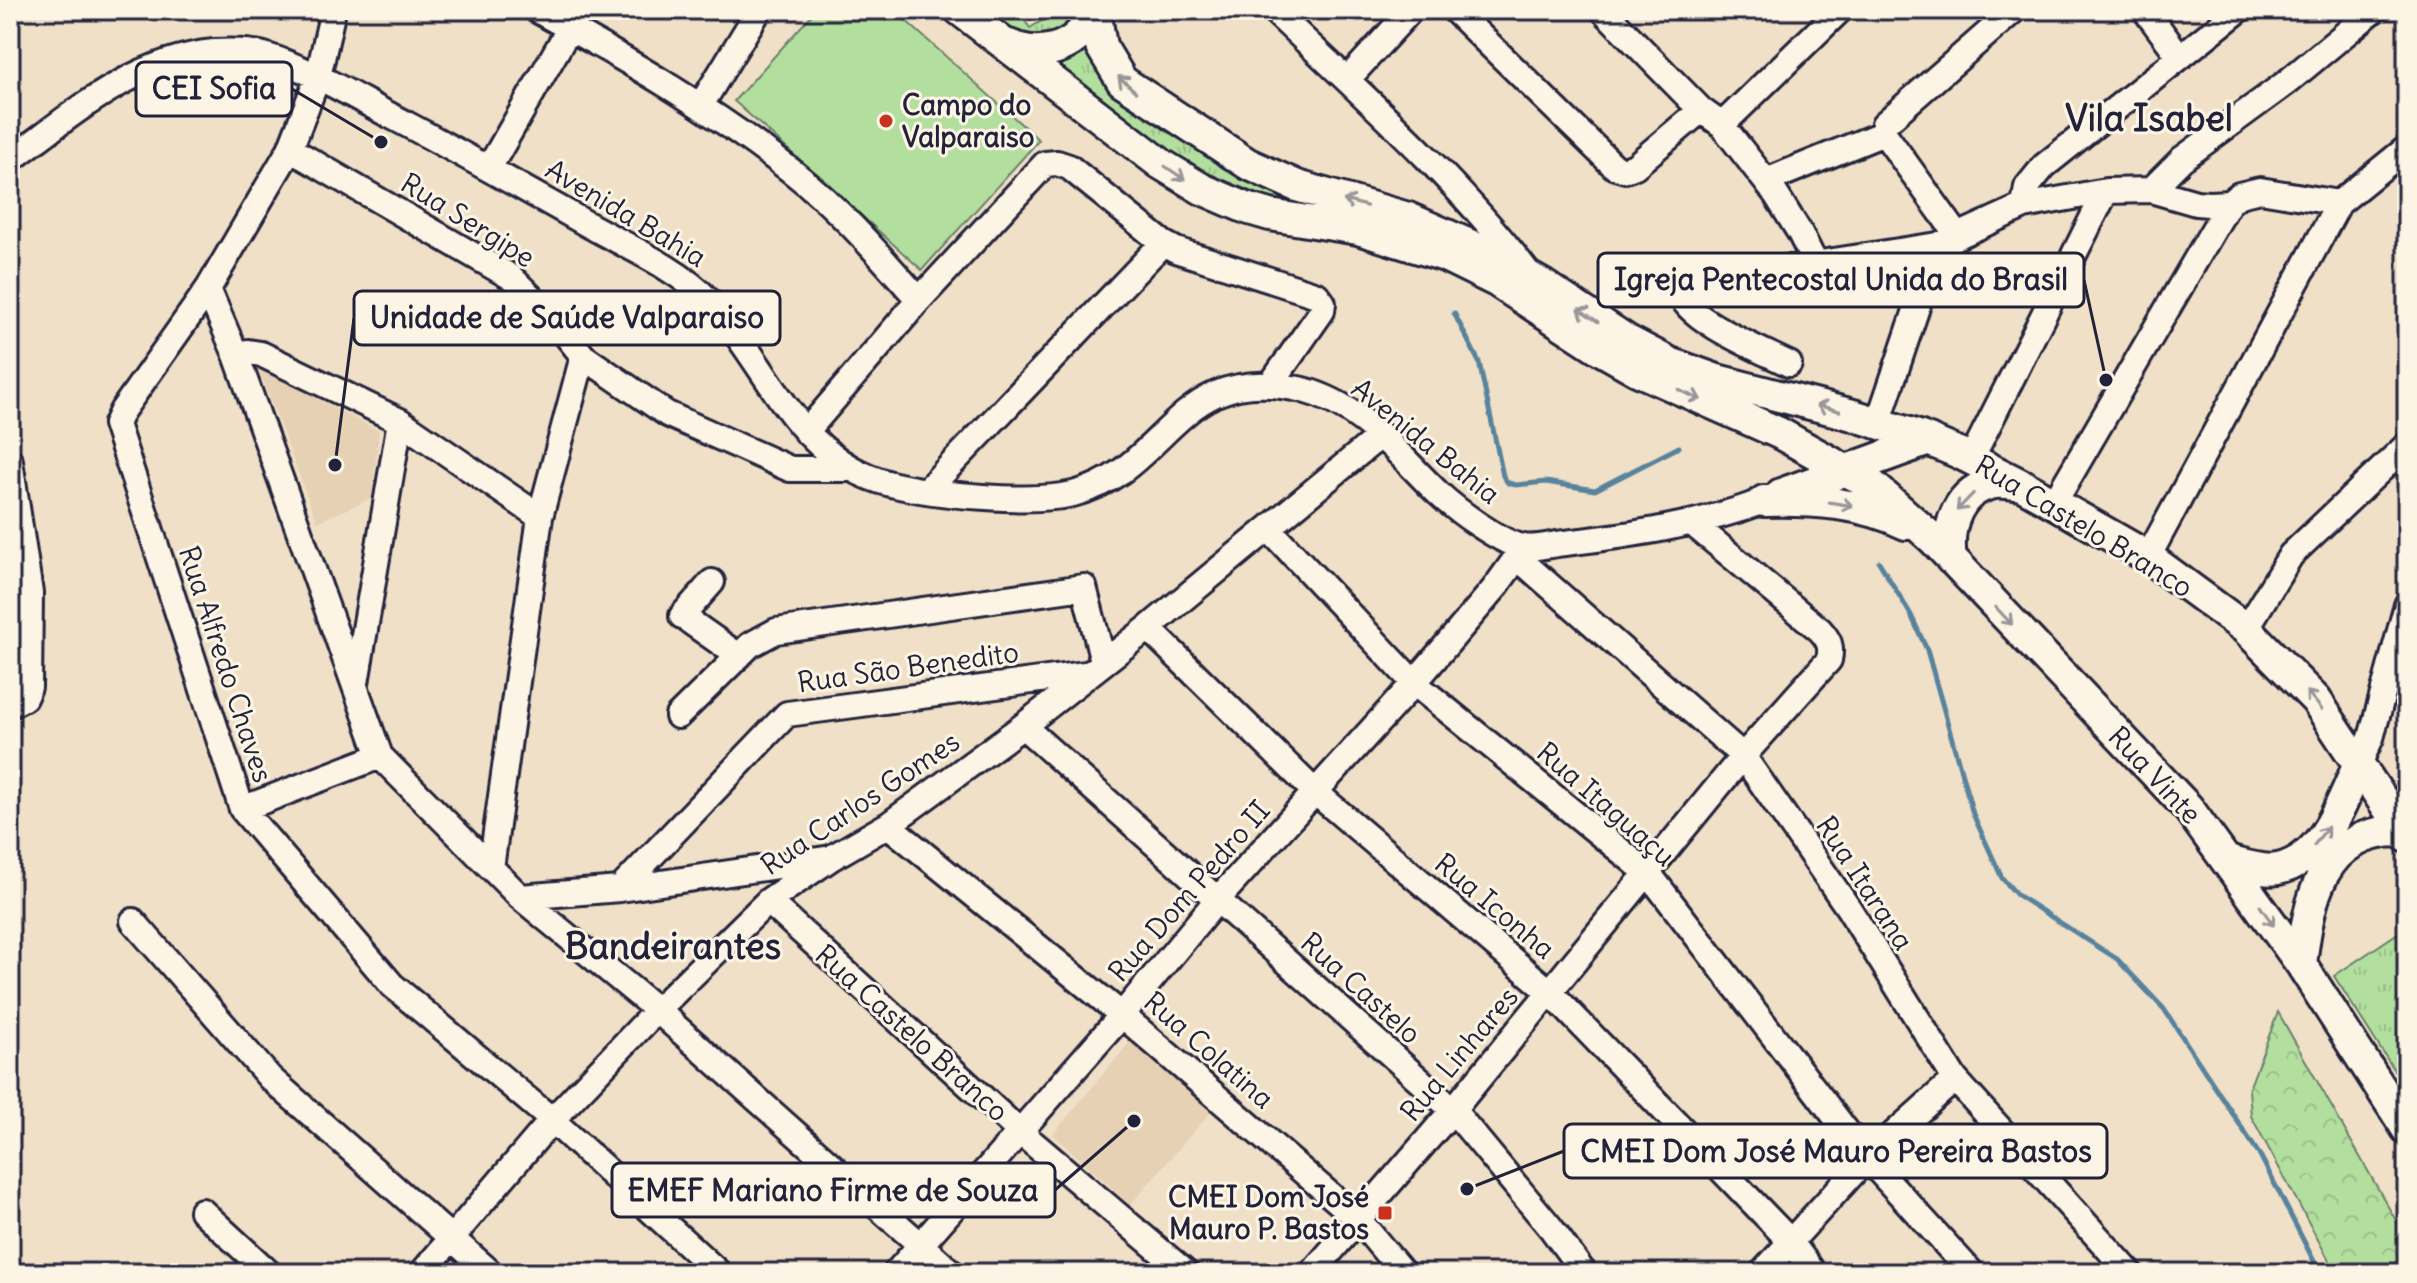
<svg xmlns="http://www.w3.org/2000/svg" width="2417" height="1283" font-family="Delius,sans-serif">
<defs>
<pattern id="grass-tufts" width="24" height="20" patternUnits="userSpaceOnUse" patternTransform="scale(2)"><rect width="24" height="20" fill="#b3df9e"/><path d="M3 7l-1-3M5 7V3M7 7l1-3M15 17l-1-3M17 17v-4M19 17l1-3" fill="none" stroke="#9abf89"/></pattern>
<pattern id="forest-crowns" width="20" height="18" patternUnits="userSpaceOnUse" patternTransform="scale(2)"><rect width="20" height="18" fill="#b3df9e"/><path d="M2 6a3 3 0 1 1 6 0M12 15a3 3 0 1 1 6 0" fill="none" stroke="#9abf89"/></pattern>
</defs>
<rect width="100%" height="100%" fill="#f0e0c8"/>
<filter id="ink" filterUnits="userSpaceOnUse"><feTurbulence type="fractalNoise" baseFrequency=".0125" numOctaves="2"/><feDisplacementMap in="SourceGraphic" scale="16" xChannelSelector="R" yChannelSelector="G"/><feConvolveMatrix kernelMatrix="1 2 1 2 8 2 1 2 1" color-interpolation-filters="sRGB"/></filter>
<g filter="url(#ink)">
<path fill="#e7d1b4" d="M258 368 379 431 372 498 317 522Z
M1130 1042 1140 1044 1215 1107 1130 1205 1053 1134Z"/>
<path fill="url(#grass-tufts)" stroke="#6a806c" stroke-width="2" d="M994 10H1017L1030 28 1043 20 1036 10H1082L1063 33C1030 37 1012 45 994 10Z
M1088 46 1103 70 1548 305 1220 191 1050 63Z
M2407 927V1090L2334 976Z"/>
<path fill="url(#forest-crowns)" stroke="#6a806c" stroke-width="2" d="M2278 1012 2407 1240V1273H2336L2251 1116 2249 1089Z"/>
<path fill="#b3df9e" stroke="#6a806c" stroke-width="2" d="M816 10H894L1039 140 922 270 734 101Z"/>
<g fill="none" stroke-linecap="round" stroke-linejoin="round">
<path stroke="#59839d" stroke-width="5" d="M1454 313 1479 362 1503 476 1508 483 1516 485 1546 482 1595 490 1679 447
M1879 562 1911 615 1927 650 1973 814 2002 878 2017 895 2117 959 2164 1009 2261 1157 2320 1273"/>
<defs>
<path id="minor" d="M333 10 318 77 290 149 208 289 236 355 380 756 520 897 657 1010 952 1273
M537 10C626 59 714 110 794 173 841 210 880 256 919 300
M1273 10C1361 94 1455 177 1529 274
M1454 10 1615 167 1625 170 1635 166 1701 110
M1603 10 1701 110 1722 125 1775 193 1800 233 1816 265
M2145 10 2180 57
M1347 80 1411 10
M701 105 759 10
M1722 125 1840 10
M290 149 511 277 554 320 583 356 667 414 790 469H848
M10 160C73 114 133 60 214 52 230 51 249 51 264 55 310 69 351 95 393 117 456 150 518 185 580 220 621 244 677 267 709 301 770 365 796 461 891 484 934 495 1031 504 1073 494 1169 470 1176 359 1303 390 1362 405 1397 454 1439 494 1456 510 1502 544 1524 547 1536 549 1553 544 1565 543 1632 535 1700 525 1764 501
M489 168 580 10
M1766 181 1884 133
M2151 190 2182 159 2286 83 2374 10
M2024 206 2027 187 2044 166 2239 10
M1958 236 1884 133V124L2014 10
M208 289 122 411 116 424 242 809 392 985 552 1120 719 1273
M236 355 248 352 261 354 400 421 540 517
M1789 364C1765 352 1684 319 1680 292L1690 283 1938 245 2024 206 2106 191 2151 190 2196 203 2209 204 2229 203 2239 195 2260 190 2339 203
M1878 423 1938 245
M806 432 919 300 1045 164 1057 163 1069 167 1163 243 1176 250 1317 295 1323 303 1322 311 1271 384
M1971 459 2106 191
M10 461 30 593 29 687 24 698 10 705
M926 491 1163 243
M2054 503 2229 203
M1269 529 1414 683 1649 874 1867 1158 1972 1273
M1517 557 1743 756 1849 909 1955 1079 2130 1273
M2148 557 2339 203 2407 148
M712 582 682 616 739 656
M1148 628 1315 792 1550 992 1790 1241 1814 1273
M2246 629 2291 555 2407 445
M356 683 400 421
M678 716 750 645 776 631 1084 587 1103 661
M1023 726 1453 1110 1551 1228 1584 1273
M2359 764 2371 738 2407 605
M242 809 380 756
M888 825 1122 1015 1358 1219 1403 1273
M491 868 540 517 583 356
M620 889 787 714 1085 674
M520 897 620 889 825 859
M768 901 1020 1132 1186 1273
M133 921 270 1078 491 1273
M202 1211 269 1273
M422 1273 552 1120 657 1010 768 901 831 858 888 825 1023 726 1148 628 1381 435
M896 1273 1122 1015 1217 900 1414 683 1494 589 1524 547
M1312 1273 1453 1110 1743 756 1829 660C1832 646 1829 640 1820 630L1692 523
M1762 1273 1867 1158 1955 1079"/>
<path id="major" d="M960 10 1161 164 1202 189 1246 208 1270 215 1358 229 1445 256 1496 281 1600 349 1637 370 1779 433 1872 485 1933 539 2188 808 2301 964 2407 1129
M1095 10 1101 46 1122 81 1248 164 1297 186 1408 218 1481 250 1543 285 1628 341 1670 363 1717 380 1853 415 1921 437 1959 453 2022 485 2148 557 2246 629 2316 700 2407 837
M1009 45C1044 60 1081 47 1094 10
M1781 494 1929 440
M1764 501C1813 500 1861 502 1906 524
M1951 559C1946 526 1958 489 1995 483 2003 482 2014 484 2022 485
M2228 861C2243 865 2262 872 2278 869 2324 860 2342 801 2359 764
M2301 964C2309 899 2321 830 2403 831"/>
</defs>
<use href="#minor" stroke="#22223b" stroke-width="30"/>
<use href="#major" stroke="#22223b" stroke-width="36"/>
<use href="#minor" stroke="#fcf5e5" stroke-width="24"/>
<use href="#major" stroke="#fcf5e5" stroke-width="30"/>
</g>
<defs><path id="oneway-shaft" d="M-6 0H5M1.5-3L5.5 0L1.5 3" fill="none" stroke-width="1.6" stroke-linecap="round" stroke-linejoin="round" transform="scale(2)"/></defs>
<g stroke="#9a9698">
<use href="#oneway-shaft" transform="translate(1127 84) rotate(-138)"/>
<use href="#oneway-shaft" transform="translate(1175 173) rotate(34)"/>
<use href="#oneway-shaft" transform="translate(1355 203) rotate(-165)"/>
<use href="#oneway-shaft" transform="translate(1588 315) rotate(-146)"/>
<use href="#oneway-shaft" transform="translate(1690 395) rotate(23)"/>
<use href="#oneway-shaft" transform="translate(1828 408) rotate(-165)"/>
<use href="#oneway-shaft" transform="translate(1965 502) rotate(134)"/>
<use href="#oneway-shaft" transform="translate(1841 504) rotate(9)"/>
<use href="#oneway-shaft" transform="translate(2004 616) rotate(47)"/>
<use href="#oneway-shaft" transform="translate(2314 700) rotate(-130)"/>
<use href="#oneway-shaft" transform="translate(2321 836) rotate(-53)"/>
<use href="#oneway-shaft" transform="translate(2267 916) rotate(55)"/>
</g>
</g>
<g fill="#c8321e" stroke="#fcf5e5" stroke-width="3">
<circle cx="886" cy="121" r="8"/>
<rect x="1377" y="1205" width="16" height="16" rx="4"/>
</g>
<g text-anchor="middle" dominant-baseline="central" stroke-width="6" stroke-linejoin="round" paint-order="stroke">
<g font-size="28" font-weight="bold" fill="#22223b" stroke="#fcf5e5" text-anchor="start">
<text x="902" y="105">Campo do<tspan x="902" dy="32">Valparaiso</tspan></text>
<text x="1369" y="1197" text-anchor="end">CMEI Dom José<tspan x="1369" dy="32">Mauro P. Bastos</tspan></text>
</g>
<g font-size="28" fill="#22223b" stroke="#fcf5e5">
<text transform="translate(626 213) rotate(31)">Avenida Bahia</text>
<text transform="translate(468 220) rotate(32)">Rua Sergipe</text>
<text transform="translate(1426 441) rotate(39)">Avenida Bahia</text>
<text transform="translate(2084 526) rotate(31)">Rua Castelo Branco</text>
<text transform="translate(226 664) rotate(72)">Rua Alfredo Chaves</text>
<text transform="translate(908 667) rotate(-8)">Rua São Benedito</text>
<text transform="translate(2155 775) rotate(47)">Rua Vinte</text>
<text transform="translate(860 803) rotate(-34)">Rua Carlos Gomes</text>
<text transform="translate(1606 804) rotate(41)">Rua Itaguaçu</text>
<text transform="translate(1865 883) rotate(57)">Rua Itarana</text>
<text transform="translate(1189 891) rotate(-49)">Rua Dom Pedro II</text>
<text transform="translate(1495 906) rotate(40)">Rua Iconha</text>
<text transform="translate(1361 988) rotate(42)">Rua Castelo</text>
<text transform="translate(912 1033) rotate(42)">Rua Castelo Branco</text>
<text transform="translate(1209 1050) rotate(41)">Rua Colatina</text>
<text transform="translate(1459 1054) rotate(-50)">Rua Linhares</text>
</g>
<g font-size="36" font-weight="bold" fill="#22223b" stroke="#fcf5e5">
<text x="2149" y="118">Vila Isabel</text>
<text x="673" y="946">Bandeirantes</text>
</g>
</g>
<path fill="none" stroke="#22223b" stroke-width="3" d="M381 142L292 89M2106 380L2084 280M335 465L354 318M1467 1189L1564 1151M1134 1121L1055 1190"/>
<g fill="#22223b" stroke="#fcf5e5" stroke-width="3">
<circle cx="381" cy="142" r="8"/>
<circle cx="2106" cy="380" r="8"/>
<circle cx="335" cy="465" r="8"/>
<circle cx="1467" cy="1189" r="8"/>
<circle cx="1134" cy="1121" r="8"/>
</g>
<g fill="#fcf5e5" stroke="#22223b" stroke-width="3">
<rect x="136" y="62" width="156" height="54" rx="8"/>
<rect x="1598" y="253" width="486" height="54" rx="8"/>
<rect x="354" y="291" width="426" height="54" rx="8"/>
<rect x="1564" y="1124" width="543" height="54" rx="8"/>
<rect x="612" y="1163" width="443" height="54" rx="8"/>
</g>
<g font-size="30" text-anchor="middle" font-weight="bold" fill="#22223b">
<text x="214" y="99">CEI Sofia</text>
<text x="1841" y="290">Igreja Pentecostal Unida do Brasil</text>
<text x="567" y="328">Unidade de Saúde Valparaiso</text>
<text x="1836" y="1162">CMEI Dom José Mauro Pereira Bastos</text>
<text x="833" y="1201">EMEF Mariano Firme de Souza</text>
</g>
<rect width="2417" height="1283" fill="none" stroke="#fcf5e5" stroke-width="40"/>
<rect x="20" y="20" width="2377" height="1243" fill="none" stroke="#22223b" stroke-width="3" filter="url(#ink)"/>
</svg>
